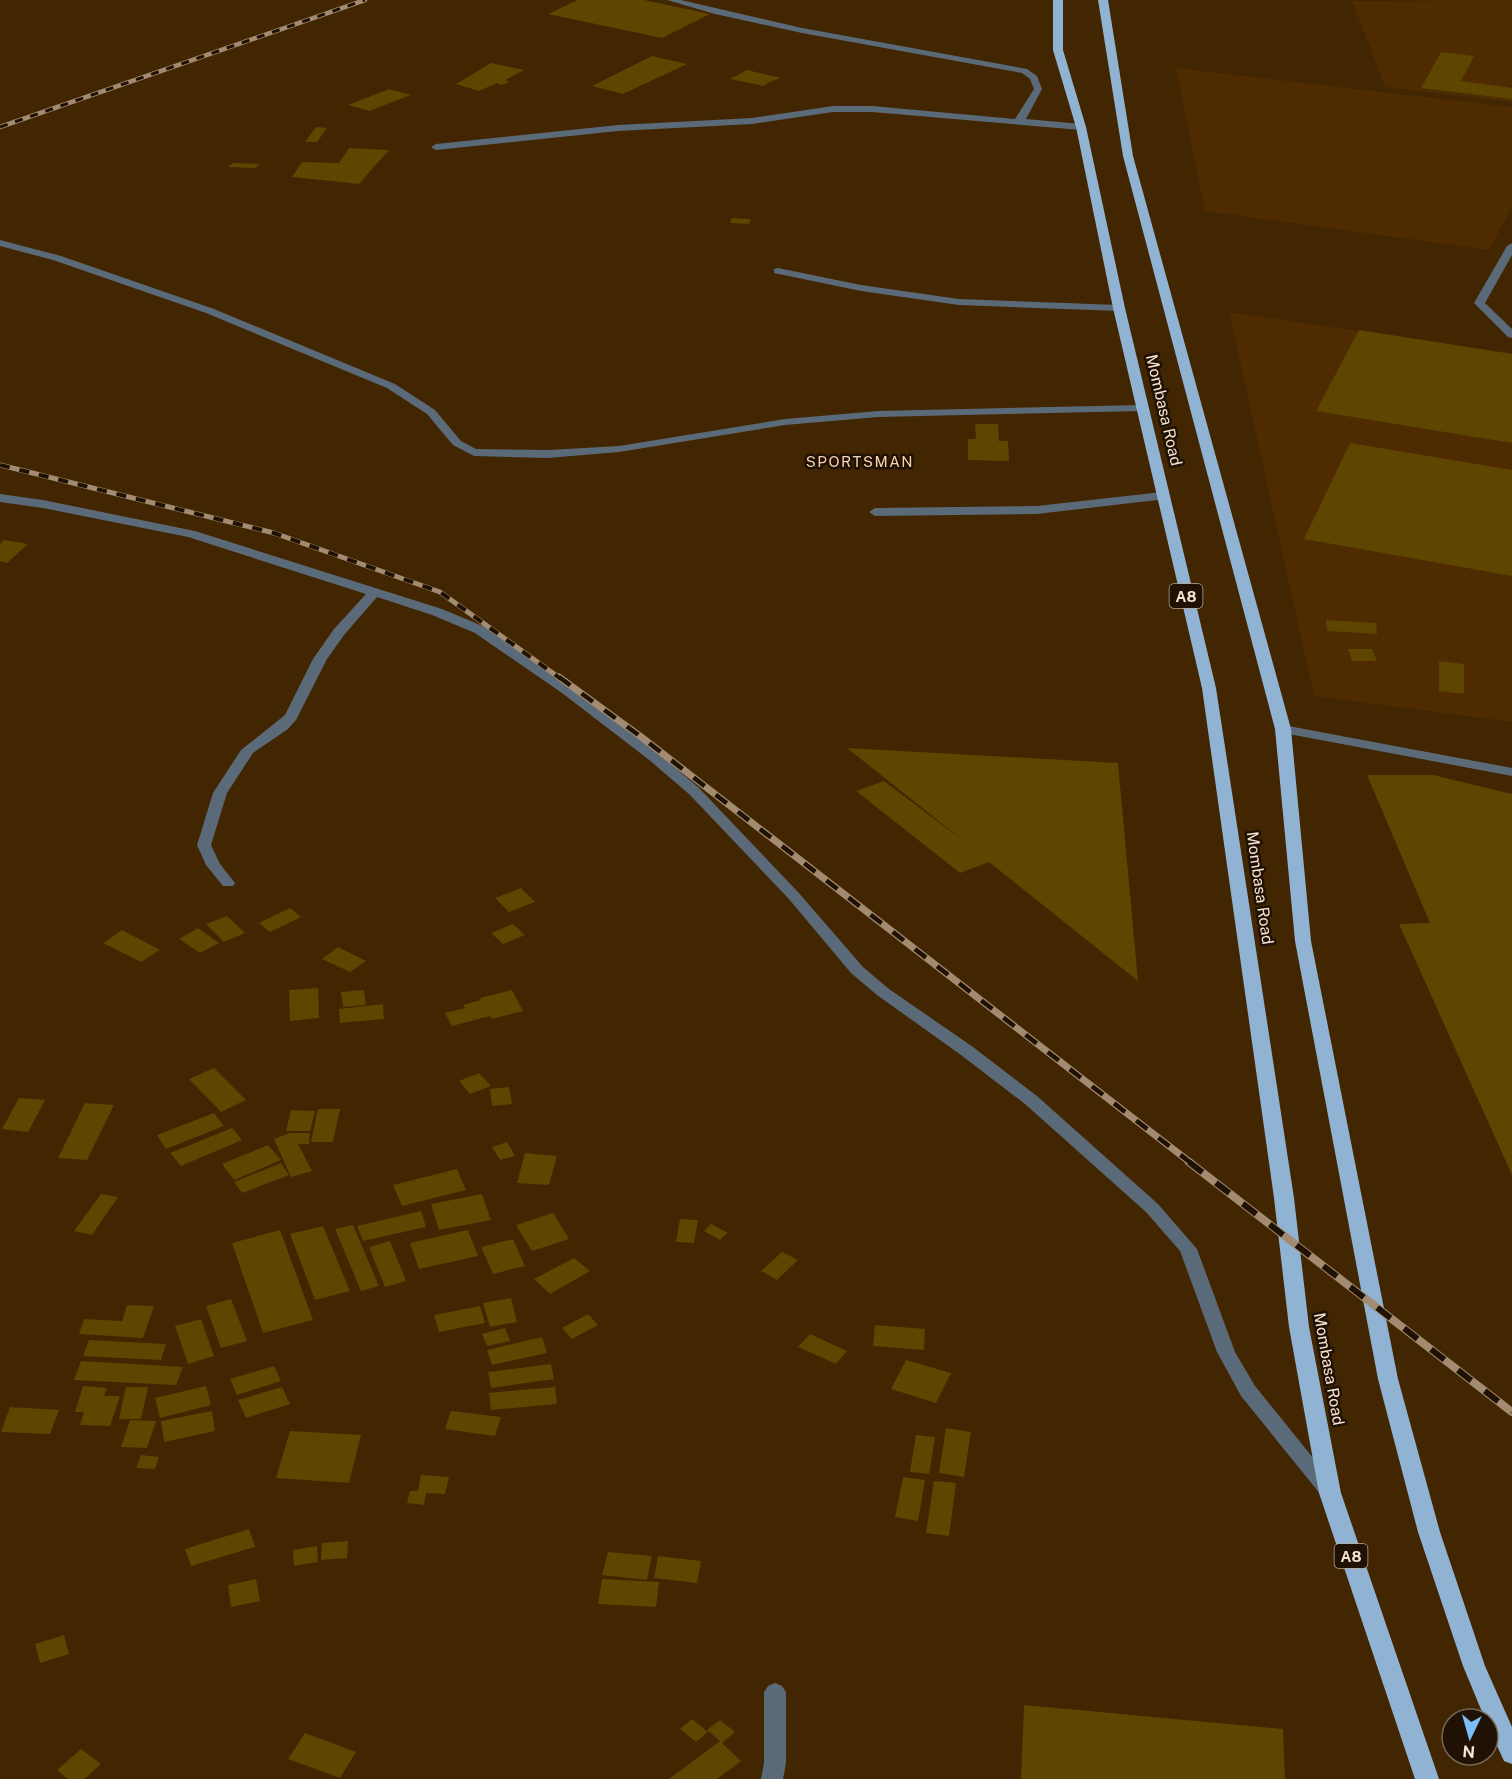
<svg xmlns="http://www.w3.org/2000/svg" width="1512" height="1779" font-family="'Public Sans',sans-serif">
<rect width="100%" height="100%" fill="#422501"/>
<path fill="#4e2b00" d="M1512 0V102L1385 87 1352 1Z
M1176 68 1512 107V207L1489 250 1205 211Z
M1229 312 1512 353V722L1314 696Z"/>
<path fill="#5e4500" d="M578 0H644L710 14 662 38 548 14Z
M1441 52 1474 56 1461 81 1512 88V99L1421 88Z
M652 56 687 64 623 94 592 86Z
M491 63 524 70 505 80 510 82 501 85 497 83 479 91 456 84Z
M747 70 781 78 769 82 764 86 730 79Z
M389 89 411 95 369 111 348 105Z
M316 127 327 128 317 142H305Z
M349 148 389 150 359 184 292 177 302 162 339 163Z
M233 163 260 164 255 168 228 167Z
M732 218 751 219 749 224 730 223Z
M1359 330 1512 354V443L1316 411Z
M975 424H998L999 441H1008L1009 461 968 460V439H976Z
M1350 443 1512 470V576L1304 539Z
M4 540 28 544 7 563 0 561V544Z
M1326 620 1376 623 1377 634 1327 631Z
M1348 649H1372L1377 661H1352Z
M1439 661 1464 664V694L1439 691Z
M847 748 1118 763 1138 981 989 862 960 873 856 791 884 781 965 842Z
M1367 775H1433L1512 794V1175L1399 924 1430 923Z
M521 888 535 902 509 912 495 898Z
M290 908 301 917 270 932 259 923Z
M227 916 245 933 224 942 206 924Z
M513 924 525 935 503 944 491 933Z
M198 928 219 943 200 953 179 939Z
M122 930 160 950 141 962 103 943Z
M338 947 366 961 350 972 322 959Z
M318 988 319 1018 290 1021 289 990Z
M364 990 366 1005 343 1007 341 992Z
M512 990 523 1011 492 1019 490 1016 452 1026 445 1013 465 1008 463 1005 481 1000 480 998Z
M383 1004 384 1019 340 1023 339 1009Z
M214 1068 246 1100 221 1112 189 1079Z
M479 1073 491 1086 470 1094 459 1081Z
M509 1087 512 1104 492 1106 490 1089Z
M19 1098 45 1100 28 1132 2 1129Z
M85 1103 114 1105 87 1160 58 1158Z
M318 1109H340L333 1142H311Z
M291 1110 315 1111 310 1131H286Z
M214 1113 224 1126 166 1149 157 1135Z
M232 1128 242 1140 181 1166 170 1153Z
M290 1133H310L309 1144H298L312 1171 291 1177 274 1139Z
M507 1142 515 1156 500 1160 492 1147Z
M268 1145 281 1160 234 1180 222 1164Z
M525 1153 557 1156 549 1185 517 1183Z
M281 1163 289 1175 242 1193 234 1182Z
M457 1169 466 1190 402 1206 393 1185Z
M101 1194 118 1197 92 1235 74 1231Z
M482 1194 491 1220 439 1230 431 1204Z
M421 1211 426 1227 363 1241 357 1226Z
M553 1213 569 1239 532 1251 516 1225Z
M680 1219 698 1220 694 1243 676 1242Z
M711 1224 728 1233 720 1240 704 1231Z
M353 1225 379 1286 361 1291 335 1229Z
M323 1226 350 1291 315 1300 290 1234Z
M280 1230 313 1320 263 1333 232 1243Z
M468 1230 478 1256 419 1269 410 1243Z
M513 1239 525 1266 493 1274 481 1247Z
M390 1241 406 1281 385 1287 369 1247Z
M782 1252 798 1260 777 1280 761 1271Z
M574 1258 590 1271 550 1294 534 1279Z
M511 1298 517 1322 490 1327 483 1303Z
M231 1299 247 1341 221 1348 206 1306Z
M127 1305 154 1306 143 1338 79 1334 84 1319 122 1321Z
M480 1306 485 1323 439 1332 434 1315Z
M588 1314 598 1325 572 1339 562 1328Z
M201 1319 214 1356 188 1364 175 1326Z
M875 1325 925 1329 924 1350 873 1346Z
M505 1328 510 1341 487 1346 482 1334Z
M810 1334 847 1351 836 1364 798 1347Z
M542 1337 547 1353 492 1365 487 1350Z
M89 1340 166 1344 161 1360 83 1356Z
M906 1360 951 1373 936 1403 891 1389Z
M81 1361 183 1367 176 1385 74 1380Z
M551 1364 554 1379 491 1388 488 1372Z
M274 1366 281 1381 237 1395 230 1379Z
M83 1386 107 1388 104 1396H120L110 1426 80 1425 84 1412H75Z
M206 1386 211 1405 160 1418 155 1398Z
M126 1387H148L141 1419H119Z
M282 1387 290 1404 246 1418 238 1400Z
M555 1387 557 1404 491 1410 489 1393Z
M10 1407 59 1410 50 1434 1 1432Z
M212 1411 215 1431 164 1442 161 1421Z
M451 1411 501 1417 495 1436 445 1429Z
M130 1420 156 1421 147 1448 121 1447Z
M946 1428 971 1432 964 1477 939 1473Z
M290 1431 361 1435 349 1483 276 1478Z
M916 1435 935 1437 929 1474 910 1472Z
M141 1455 159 1457 155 1469 136 1468Z
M421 1475 449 1477 445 1494 426 1493 424 1505 407 1503 410 1491H418Z
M903 1477 925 1480 918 1521 895 1517Z
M934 1481 956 1483 949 1536 926 1533Z
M249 1529 255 1547 191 1566 185 1549Z
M348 1541 347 1558 321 1560 322 1543Z
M317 1546 318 1562 294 1566 293 1550Z
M608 1552 652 1556 647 1580 602 1575Z
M658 1556 701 1561 697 1583 654 1578Z
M256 1579 260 1601 231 1607 228 1585Z
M602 1579 659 1582 656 1607 598 1604Z
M64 1635 69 1654 40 1663 35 1644Z
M1024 1705 1283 1729 1285 1779H1021Z
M692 1719 708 1732 696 1742 680 1729Z
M720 1720 735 1732 722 1743 741 1761 717 1779H669L720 1741 707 1730Z
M305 1733 356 1752 340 1778 288 1759Z
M81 1749 101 1764 84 1779H68L57 1770Z"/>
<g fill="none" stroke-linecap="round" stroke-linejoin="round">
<path fill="#5b6a78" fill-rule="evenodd" d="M667 0H681L802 28 1027 69 1037 76 1042 89 1026 119 1081 124 1086 127 1081 130 872 112H833L752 124 618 131 436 150 431 147 436 144 618 125 752 118 833 106H872L1015 119 1034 89 1030 79 1022 73 802 33 715 14Z
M1512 243V255L1485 303 1512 329V338L1508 337 1474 303 1507 246Z
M778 268 861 285 959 299 1119 305 1124 308 1119 311 959 305 861 291 774 273V269Z"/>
<path fill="#5b6a78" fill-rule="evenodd" d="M0 240 61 256 214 309 395 384 435 410 461 441 476 449 548 450 619 446 785 419 878 411 1142 405 1148 408 1142 411 878 417 785 425 619 452 548 458 474 456 453 445 427 414 387 388 206 313 53 260 0 246Z
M1162 492 1166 493V499L1037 514 875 516 869 512 875 508 1037 506Z
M0 494 43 500 195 531 442 609 485 627 572 687 658 753 699 788 798 892 863 967 889 989 973 1047 1037 1096 1158 1204 1197 1249 1235 1352 1255 1386 1335 1485 1338 1490 1335 1495 1328 1497 1321 1495 1241 1396 1217 1352 1180 1251 1146 1212 1025 1104 961 1055 877 995 851 973 788 898 689 794 648 759 562 693 475 633 432 615 377 597 344 635 327 659 296 720 288 729 253 753 227 793 211 845 220 864 235 883 233 886H223L206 865 197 845 213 793 241 750 285 715 313 659 334 629 366 594 188 537 43 508 0 502Z
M775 1683 782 1686 786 1692V1763L783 1779H761L764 1763V1692L768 1686Z"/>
<path fill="#5b6a78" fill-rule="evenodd" d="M1283 725 1512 768V776L1278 732 1276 729Z"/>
<path fill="#90b3d3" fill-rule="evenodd" d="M1053 0H1063V50L1086 127 1125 308 1216 688 1294 1198 1309 1327 1341 1493 1439 1779H1415L1319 1493 1289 1327 1274 1198 1202 688 1113 308 1076 127 1053 50Z
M1098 0H1108L1133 156 1291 729 1311 941 1398 1379 1440 1532 1485 1666 1512 1727V1764L1504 1761 1488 1726V1719H1485L1463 1666 1418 1532 1378 1379 1295 941 1275 729 1123 156Z"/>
<defs>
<path id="rail-far3" d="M0 127 365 0"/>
<path id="rail-far2" d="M0 465 274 533 440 592 561 679"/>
<path id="rail-far1" d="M559 677 640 736 1191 1163"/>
<path id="rail" d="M1189 1162 1512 1412"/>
</defs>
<use href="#rail-far3" stroke="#a38b71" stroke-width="4.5"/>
<use href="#rail-far2" stroke="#a38b71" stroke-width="5"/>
<use href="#rail-far1" stroke="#a38b71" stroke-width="7"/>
<use href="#rail" stroke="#a38b71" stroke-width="8"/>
<use href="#rail-far3" stroke="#1f1205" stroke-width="3" stroke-dasharray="8" stroke-linecap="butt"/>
<use href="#rail-far2" stroke="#1f1205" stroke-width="4" stroke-dasharray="10" stroke-linecap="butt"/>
<use href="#rail-far1" stroke="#1f1205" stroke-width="4.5" stroke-dasharray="14" stroke-linecap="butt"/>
<use href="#rail" stroke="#1f1205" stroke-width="6" stroke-dasharray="17" stroke-linecap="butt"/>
</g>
<g text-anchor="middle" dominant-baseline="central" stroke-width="5" stroke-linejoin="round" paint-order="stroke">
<g font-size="15" letter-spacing="1.5" fill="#f8d3ae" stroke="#1f1205">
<text x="860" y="461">SPORTSMAN</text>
</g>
<g fill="#1f1205" stroke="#b7a594" stroke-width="1.5">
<rect x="1169.5" y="584" width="33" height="24" rx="4.5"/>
<rect x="1334.5" y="1544" width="33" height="24" rx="4.5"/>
</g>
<g font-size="15" font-weight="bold" fill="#f8e4d2">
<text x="1186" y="596">A8</text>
<text x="1351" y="1556">A8</text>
</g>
<g font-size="16" fill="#f8e4d2" stroke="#1f1205">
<text transform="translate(1164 410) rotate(77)">Mombasa Road</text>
<text transform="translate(1260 888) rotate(82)">Mombasa Road</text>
<text transform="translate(1329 1369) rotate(80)">Mombasa Road</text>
</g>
</g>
<g transform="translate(1470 1737) rotate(185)"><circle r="28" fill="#1f1205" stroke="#766657" stroke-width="1.5"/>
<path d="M0-4.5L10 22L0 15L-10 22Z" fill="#7bbef8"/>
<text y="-9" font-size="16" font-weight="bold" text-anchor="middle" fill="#f8e4d2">N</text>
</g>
</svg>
